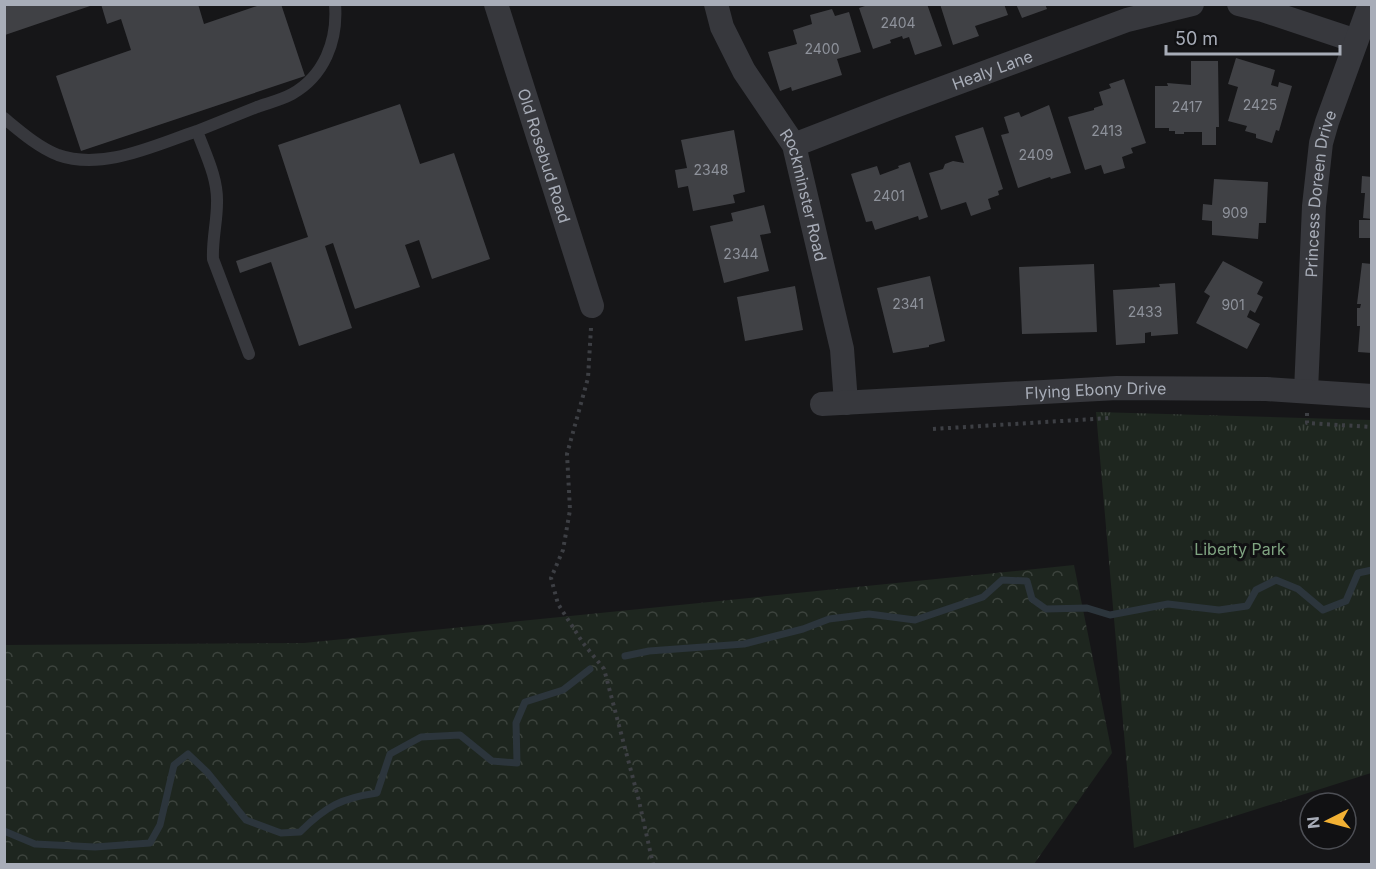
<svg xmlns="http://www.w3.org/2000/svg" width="1376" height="869" font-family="Inter,sans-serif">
<defs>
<pattern id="forest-crowns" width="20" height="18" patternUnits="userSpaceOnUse" patternTransform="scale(1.5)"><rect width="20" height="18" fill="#1e261f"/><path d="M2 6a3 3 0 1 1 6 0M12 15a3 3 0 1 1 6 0" fill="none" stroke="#3c433d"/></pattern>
<pattern id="park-tufts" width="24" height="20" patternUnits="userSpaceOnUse" patternTransform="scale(1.5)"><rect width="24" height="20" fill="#1e261f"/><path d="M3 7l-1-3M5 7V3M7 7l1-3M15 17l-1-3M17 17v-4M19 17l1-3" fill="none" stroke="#3c433d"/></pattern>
</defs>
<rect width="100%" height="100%" fill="#161618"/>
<path fill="url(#forest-crowns)" d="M1074 565 1112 753 1034 864H5V645L304 643Z"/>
<path fill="url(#park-tufts)" d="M1096 412 1371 420V773L1134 848Z"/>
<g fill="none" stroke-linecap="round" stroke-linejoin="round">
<path stroke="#2c353c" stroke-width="7" d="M625 656 649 651 744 644 803 629 829 619 869 614 915 620 983 597 1002 580 1027 581 1032 599 1046 609 1087 608 1110 615 1168 604 1219 610 1247 606 1256 590 1276 580 1298 589 1323 610 1346 601 1358 573 1372 570
M4 831 35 844 95 847 150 843 160 825 174 765 188 754 207 772 246 820 281 833 300 832C326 806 342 798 377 793L390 754 421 737 460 735 492 761 517 763 516 723 525 702 563 690 590 669"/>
</g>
<path fill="#404145" d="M4 4H93V5L5 35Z
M101 4H198L204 24 263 4H281L305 76 81 151 56 76 131 50 121 19 107 24Z
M927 4 942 46 915 55 909 37 903 39 902 36 890 40 891 43 873 49 859 8 868 5Z
M940 4H1004L1008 15 975 26 979 36 953 45Z
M1016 4H1045L1047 9 1022 18Z
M832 9 835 16 849 12 861 52 837 59 842 75 792 91 791 87 780 91 768 52 797 44 793 30 812 24 810 15Z
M1236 58 1275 70 1271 85 1278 87 1279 82 1292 86 1279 131 1276 130 1272 143 1256 138V134L1245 131 1247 126 1228 121 1238 87 1228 84Z
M1191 61H1218L1219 127H1216V145H1202V132H1184V134H1175V131H1169V128H1155V86H1168L1167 83 1191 85Z
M1124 79 1146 143 1131 148 1133 153 1122 157 1125 168 1104 174 1101 165 1085 170 1068 117 1094 110V108L1103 105 1099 92 1111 88 1109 84Z
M400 104 420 164 454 153 490 259 432 279 419 240 405 245 420 287 355 309 333 243 325 246 352 328 299 346 271 262 240 273 236 261 308 237 278 145Z
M1049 105 1071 173 1051 179 1050 177 1018 188 1001 135 1009 133 1004 117 1019 112 1021 117Z
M983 127 1003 189 998 191 999 195 988 199 991 209 971 216 966 202 941 210 929 173 943 169 945 164 953 161 964 163 955 136Z
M734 130 745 192 733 195 735 203 693 211 688 186 678 188 675 170 687 168 681 140Z
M910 162 928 217 919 220 918 216 875 230 872 221 866 222 851 174 877 166 880 175 899 168 898 166Z
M1362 176 1372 177V219L1363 218 1365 193H1361Z
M1214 179 1268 182 1266 223H1259L1258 239 1212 235V221L1202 220 1203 204 1212 205Z
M764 205 771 233 760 235 769 271 724 283 710 226 733 221 731 213Z
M1359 220H1372V238H1359Z
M1223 261 1263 282 1257 294 1263 297 1255 313 1250 310 1247 317 1260 324 1247 349 1196 323 1210 296 1204 292Z
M1362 263 1372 264V353L1358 352 1360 326H1357V308H1360L1361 304H1357Z
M1094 264 1097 332 1022 334 1019 267Z
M930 276 945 341 929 345V347L893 353 877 288Z
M1175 283 1178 334 1151 336V332L1145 333V343L1116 345 1113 290 1160 287 1159 284Z
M795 286 803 330 745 341 737 297Z"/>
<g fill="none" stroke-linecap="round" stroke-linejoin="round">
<path stroke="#3d3f44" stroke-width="4" stroke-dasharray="3 4.5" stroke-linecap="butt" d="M591 328 588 378 567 454 570 510 563 550 551 578 558 604 583 643 604 669 639 801 653 864
M1307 413V423L1372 427
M933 429 1110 418"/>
<path stroke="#37383d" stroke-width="12" d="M4 118C21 132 38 147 58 155 103 171 155 145 197 131
M249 354 213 259C212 240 217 222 217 203 218 178 205 153 197 131 217 123 237 115 257 107 268 103 281 100 292 94 324 76 338 41 335 4"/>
<g stroke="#37383d" stroke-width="24">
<path id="s1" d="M496 4 592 306"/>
<path id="s2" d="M716 4 722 27 744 71 794 145 842 349 846 403"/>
<path d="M1239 4 1263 10 1356 41"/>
<path id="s3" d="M794 145 892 107 1127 20 1192 4"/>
<path id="s4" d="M1306 391 1314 206 1321 143 1327 122 1370 4"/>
<path id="s5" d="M822 404 1117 388 1266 389 1372 396"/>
</g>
</g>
<g text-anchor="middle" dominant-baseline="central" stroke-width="6" stroke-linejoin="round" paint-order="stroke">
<g font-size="14" fill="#8e929b">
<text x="898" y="22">2404</text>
<text x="822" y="48">2400</text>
<text x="1260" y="104">2425</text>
<text x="1187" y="106">2417</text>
<text x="1107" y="130">2413</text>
<text x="1036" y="154">2409</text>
<text x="711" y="169">2348</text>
<text x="889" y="195">2401</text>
<text x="1235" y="212">909</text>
<text x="741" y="253">2344</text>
<text x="908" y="303">2341</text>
<text x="1233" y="304">901</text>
<text x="1145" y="311">2433</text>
</g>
<g font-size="16" fill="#a8adb8" stroke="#111113">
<text stroke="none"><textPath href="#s3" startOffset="212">Healy Lane</textPath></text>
<text stroke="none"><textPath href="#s1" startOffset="159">Old Rosebud Road</textPath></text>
<text stroke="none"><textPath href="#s4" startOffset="198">Princess Doreen Drive</textPath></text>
<text stroke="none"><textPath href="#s2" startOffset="213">Rockminster Road</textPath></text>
<text stroke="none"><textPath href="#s5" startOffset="274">Flying Ebony Drive</textPath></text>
</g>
<g font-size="16" fill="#7fa381" stroke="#111113">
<text x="1240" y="549">Liberty Park</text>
</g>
</g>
<rect width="1376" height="869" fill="none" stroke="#a8adb8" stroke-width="12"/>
<g transform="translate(1328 821) rotate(264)"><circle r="28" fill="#111113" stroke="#4d4f55" stroke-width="1.5"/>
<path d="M0-4.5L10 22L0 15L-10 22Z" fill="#f2b134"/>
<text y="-9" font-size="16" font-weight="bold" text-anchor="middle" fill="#a8adb8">N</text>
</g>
<path d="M1166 45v9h174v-9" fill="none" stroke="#a8adb8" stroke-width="3"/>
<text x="1175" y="45" font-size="18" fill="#a8adb8" stroke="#111113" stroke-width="4.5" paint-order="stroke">50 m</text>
</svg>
